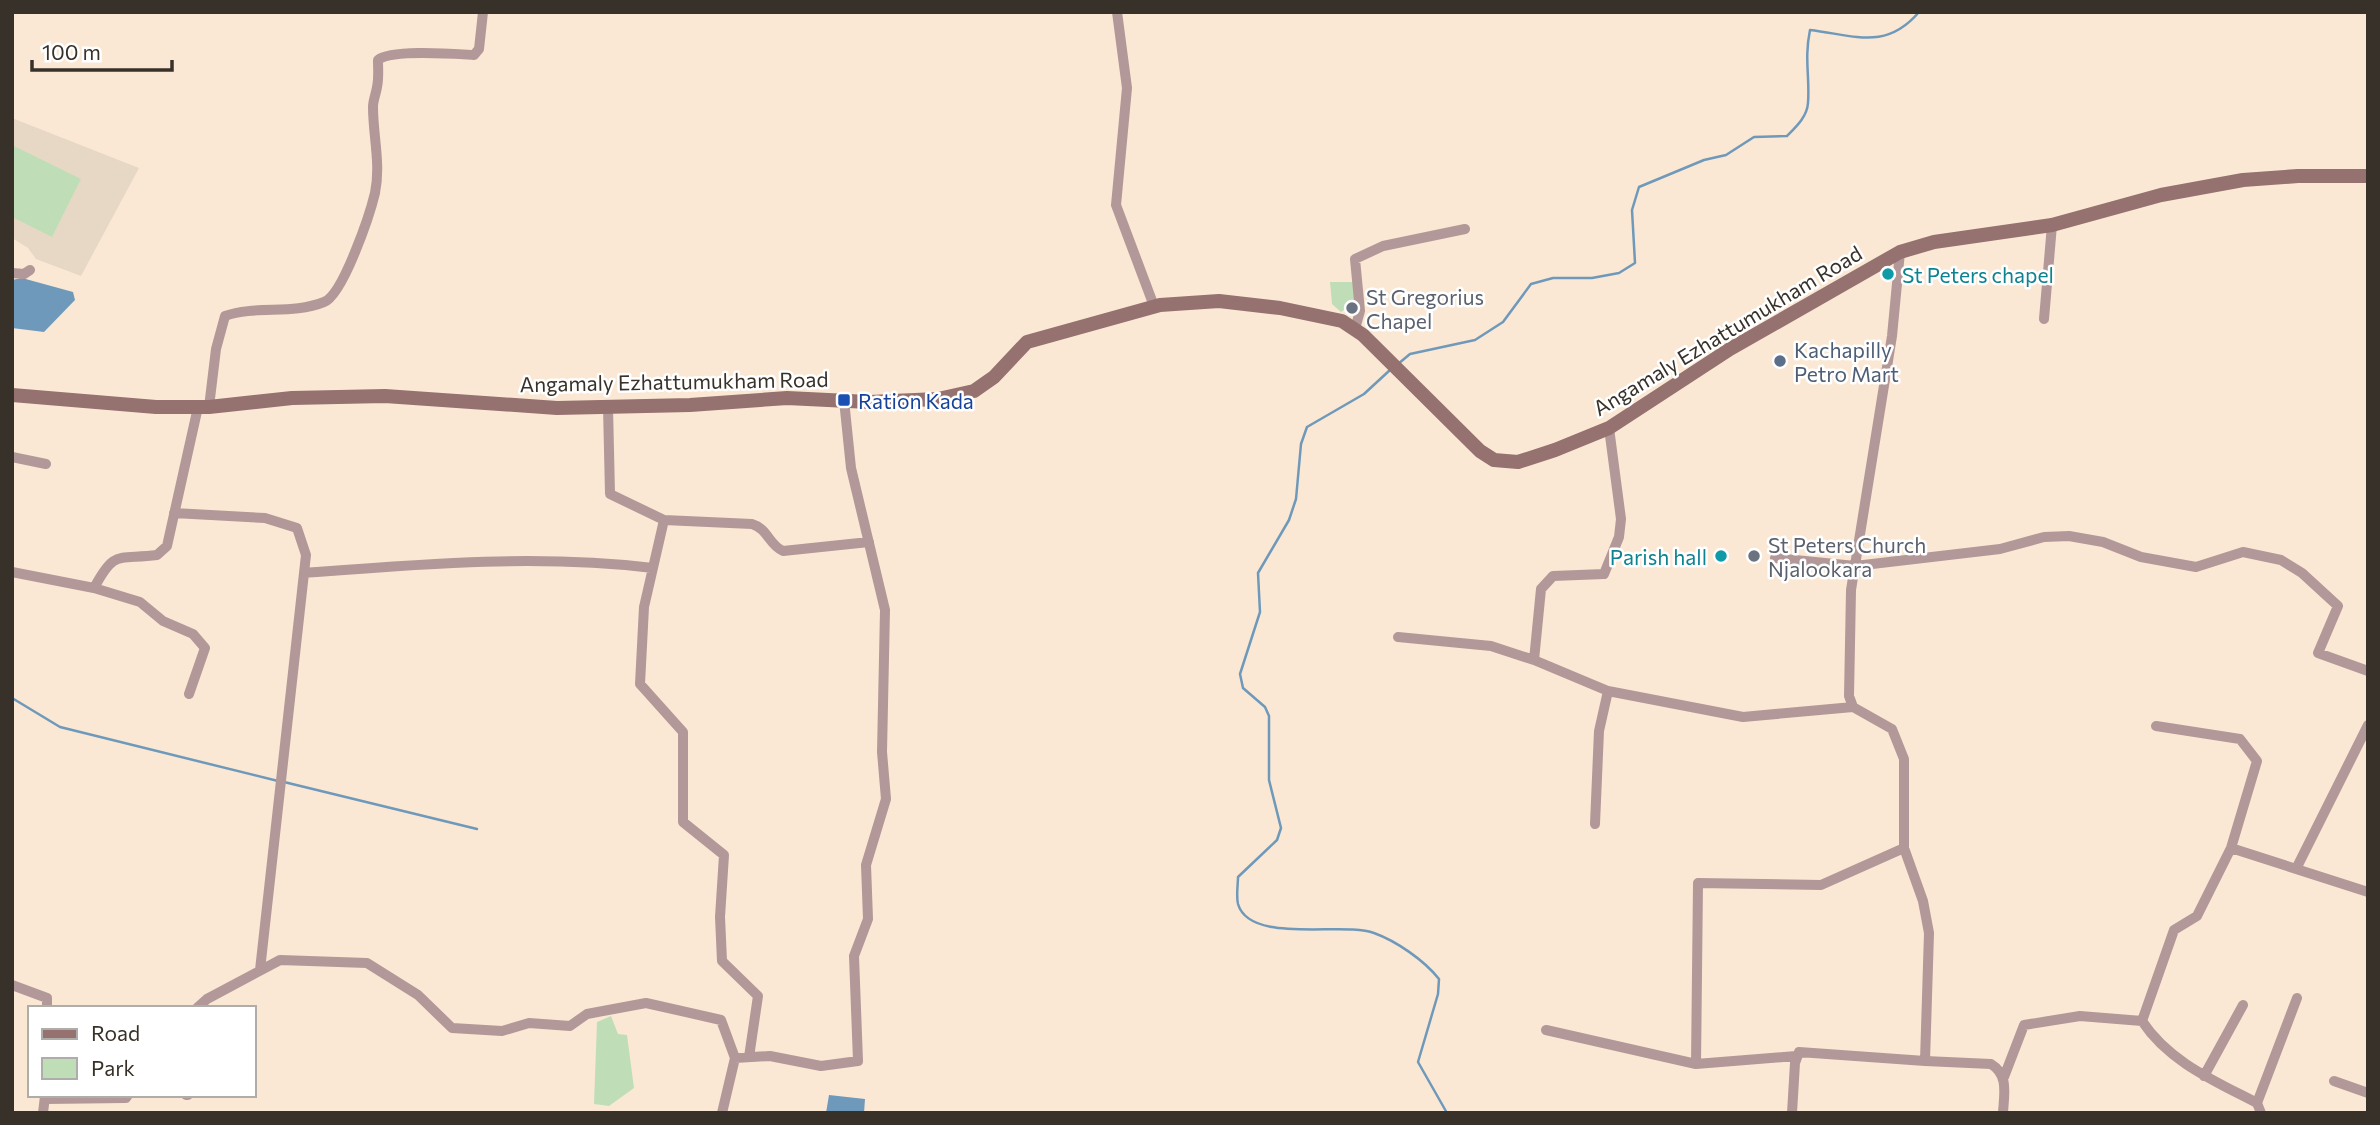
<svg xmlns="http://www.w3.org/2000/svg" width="2380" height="1125" font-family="Commissioner,sans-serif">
<rect width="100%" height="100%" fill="#fae8d4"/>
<path fill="#e7d8c5" d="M12 118 139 168 81 276 36 259 28 248 12 238Z"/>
<path fill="#bfdeb8" d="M12 145 81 179 52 237 12 217Z
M1330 282H1355L1356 301 1341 312 1332 304Z
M611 1016 618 1034 627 1035 634 1088 609 1106 594 1104 597 1022Z"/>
<path fill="#6f99ba" d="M22 278 73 292 75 300 44 332 12 328V280Z
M829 1095 865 1099 864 1113H826Z"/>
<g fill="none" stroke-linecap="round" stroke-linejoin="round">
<path stroke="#6f99ba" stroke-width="2.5" d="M1398 364 1410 354 1475 340 1503 322 1531 284 1553 278H1592L1619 273 1635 263 1632 210 1639 187 1704 160 1726 155 1754 137 1787 136C1796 127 1807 117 1808 103 1810 77 1804 59 1810 30 1854 35 1886 51 1919 12
M1390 370 1364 394 1307 427 1301 444 1296 499 1289 520 1258 573 1260 612 1240 674 1243 688 1265 707 1269 716V780L1281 828 1277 840 1238 877C1238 885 1236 896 1238 904 1250 945 1344 921 1374 933 1396 941 1424 960 1439 979L1438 994 1418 1062 1447 1113
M12 698 60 727 278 781
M284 782 477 829"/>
<path stroke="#b29898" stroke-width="10" d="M1117 12 1127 88 1116 205 1154 306
M1900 252 1892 336 1851 590 1849 696 1853 707 1892 729 1904 759V848L1923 901 1929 933 1925 1061 1991 1064C2009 1075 2004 1094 2003 1113
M12 273 24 274 30 270
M2044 319 2052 225
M1355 329 1360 311 1355 259 1383 246 1465 229
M209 407 216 349 225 316C256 305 292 315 324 302 343 295 370 214 375 193 381 164 373 136 373 107 373 100 376 94 377 87 379 78 378 69 378 60 391 49 455 54 474 55L479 49 483 12
M608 407 610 494 664 520 644 607 640 684 683 732V822L724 855 720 917 722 961 758 996 749 1057
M12 457 46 464
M174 513 265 518 297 528 306 555 260 970
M664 520 752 524C768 529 769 545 783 551L869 542
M1775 558 1855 566 2000 549 2044 537 2069 536 2103 542 2141 557 2196 567 2243 552 2281 560 2302 573 2338 606 2318 653 2368 671
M12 572 94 588 140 602 163 621 193 634 205 648 189 694
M304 573C420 564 537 554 653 568
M94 588C115 549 117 560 157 555L167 546 198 407
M1398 637 1491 646 1534 660 1608 691 1743 717 1853 707
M1534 660 1541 589 1553 576 1604 574 1619 537 1621 519 1609 428
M2156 726 2240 739 2257 761 2231 848
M1595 824 1599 731 1608 691
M2297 867 2368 725
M12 985 47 998V1008
M197 1008 207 999 280 960 367 963 418 995 452 1028 502 1031 529 1023 570 1026 587 1014 646 1003 721 1020 735 1058
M2142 1021 2174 930 2197 916 2231 848 2368 892
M2142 1021C2169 1062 2215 1081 2257 1103
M1546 1030 1696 1064 1796 1056
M1696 1064 1698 883 1821 885 1904 848
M2204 1076 2243 1005
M2004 1077 2024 1025 2080 1016 2142 1021
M2334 1081 2368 1093
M186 1095H188
M45 1099 126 1098 128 1095
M43 1113 45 1096
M722 1113 735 1058 770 1056 821 1066 858 1061 854 956 868 919 866 865 886 799 882 752 885 610 851 468 844 400
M1792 1113 1795 1063 1799 1052 1925 1061
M2261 1113 2257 1103 2297 998"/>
<path stroke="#957170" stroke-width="14" d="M12 395 156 407H209L292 398 385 396 557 408 690 405 787 398 869 402 938 399 974 391 994 377 1027 342 1160 305 1219 301 1280 308 1342 321 1363 335 1480 451 1494 460 1518 462 1555 450 1609 428 1730 349 1900 252 1934 242 2052 225 2161 195 2243 180 2298 176H2368"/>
</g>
<g fill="#0f9aa8" stroke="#fff" stroke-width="2.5">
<circle cx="1888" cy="274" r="7"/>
<circle cx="1721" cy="556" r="7"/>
</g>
<g fill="#6b7280" stroke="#fff" stroke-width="2.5">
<circle cx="1352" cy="308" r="7"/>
<circle cx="1754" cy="556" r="7"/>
</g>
<circle fill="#5c6f8a" stroke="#fff" stroke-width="2.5" cx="1780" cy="361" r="7"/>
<rect fill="#1a4fb4" stroke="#fff" stroke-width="2.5" x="837" y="393" width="14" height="14" rx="3.5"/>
<g text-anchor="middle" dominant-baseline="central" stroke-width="5" stroke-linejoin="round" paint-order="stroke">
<g font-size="21" fill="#0d838f" stroke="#fff" text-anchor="start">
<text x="1902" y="274">St Peters chapel</text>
<text x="1707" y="556" text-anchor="end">Parish hall</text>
</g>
<g font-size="21" fill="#5b616d" stroke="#fff" text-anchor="start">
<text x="1366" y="296">St Gregorius<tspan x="1366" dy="24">Chapel</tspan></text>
<text x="1768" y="544">St Peters Church<tspan x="1768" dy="24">Njalookara</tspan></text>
</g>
<g font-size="21" fill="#383129" stroke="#fff">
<text transform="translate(1727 330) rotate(-31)">Angamaly Ezhattumukham Road</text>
<text transform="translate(674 381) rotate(-1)">Angamaly Ezhattumukham Road</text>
</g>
<g font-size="21" fill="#4e5e75" stroke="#fff" text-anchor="start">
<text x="1794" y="349">Kachapilly<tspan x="1794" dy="24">Petro Mart</tspan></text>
</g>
<g font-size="21" fill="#164399" stroke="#fff" text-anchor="start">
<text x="858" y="400">Ration Kada</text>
</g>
</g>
<rect width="2380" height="1125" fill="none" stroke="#383129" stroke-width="28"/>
<rect x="28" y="1006" width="228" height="91" fill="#ffffff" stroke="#afada9" stroke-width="2"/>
<rect x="42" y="1029" width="35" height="10" fill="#957170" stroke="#afada9" stroke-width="2"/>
<text x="91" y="1041" font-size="21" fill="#383129">Road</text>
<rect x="42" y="1058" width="35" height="21" fill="#bfdeb8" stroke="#afada9" stroke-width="2"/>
<text x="91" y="1076" font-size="21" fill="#383129">Park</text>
<path d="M32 60v10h140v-10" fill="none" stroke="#383129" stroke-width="3.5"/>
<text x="42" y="60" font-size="21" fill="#383129" stroke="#ffffff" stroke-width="5" paint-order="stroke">100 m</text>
</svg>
